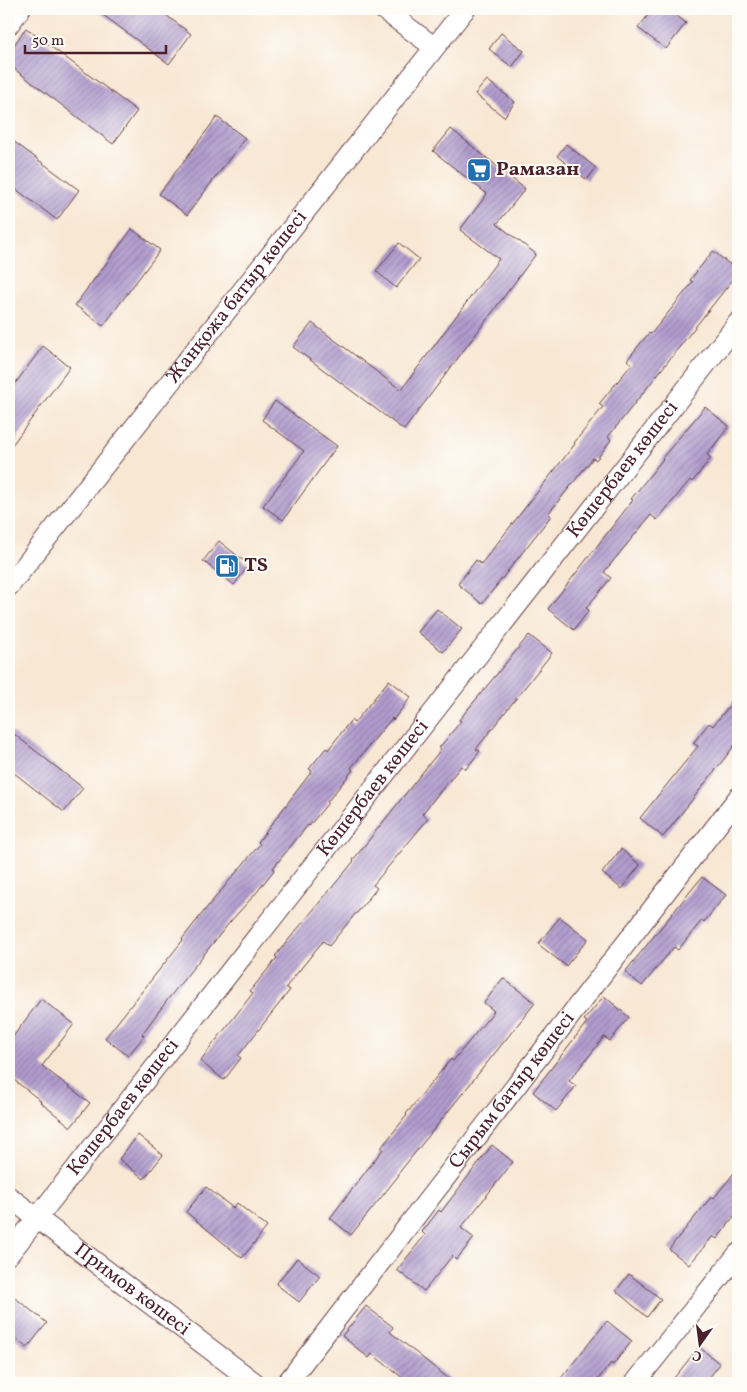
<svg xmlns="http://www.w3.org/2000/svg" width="747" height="1392" font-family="Vollkorn,serif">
<defs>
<pattern id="building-hatch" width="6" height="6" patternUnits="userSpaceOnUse" patternTransform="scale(1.25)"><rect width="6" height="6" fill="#b09cce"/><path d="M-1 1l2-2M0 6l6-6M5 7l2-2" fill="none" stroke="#917fa7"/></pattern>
</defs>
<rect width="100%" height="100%" fill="#fdfcf7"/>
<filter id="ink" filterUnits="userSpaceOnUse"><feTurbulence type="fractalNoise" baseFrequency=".02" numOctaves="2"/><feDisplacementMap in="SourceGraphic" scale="10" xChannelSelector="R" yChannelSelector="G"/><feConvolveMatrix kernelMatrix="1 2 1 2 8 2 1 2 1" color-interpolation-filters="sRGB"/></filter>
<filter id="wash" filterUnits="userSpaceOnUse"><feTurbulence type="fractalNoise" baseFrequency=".0096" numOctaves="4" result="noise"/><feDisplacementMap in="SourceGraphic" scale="20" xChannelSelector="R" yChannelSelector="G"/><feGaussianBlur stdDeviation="1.12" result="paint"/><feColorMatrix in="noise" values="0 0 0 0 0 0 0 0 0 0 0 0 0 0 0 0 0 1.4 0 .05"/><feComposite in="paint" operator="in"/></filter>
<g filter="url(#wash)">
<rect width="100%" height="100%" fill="#f8e7d3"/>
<g id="blocks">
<path fill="url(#building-hatch)" d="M95 9H158L191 34 169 64Z
M653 9H668L686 23 666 49 638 28Z
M26 28 137 111 113 144 9 65V52Z
M501 33 524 51 512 67 489 49Z
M487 80 515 102 504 117 475 94Z
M217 117 245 138 187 215 159 194Z
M451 129 525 189 497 224 536 254 404 430 293 347 312 323 401 390 499 259 460 230 487 194 433 151Z
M9 138 79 190 57 220 9 184Z
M566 144 596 168 587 180 557 156Z
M132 229 160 250 103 326 75 305Z
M399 243 419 259 396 288 376 271Z
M713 251 738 271V273L608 437 611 440 596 460 593 458 548 514 551 516 482 604 458 584 476 560 481 564 575 444 574 443 603 407 599 404 632 364 627 360 649 333 651 334 693 282 690 280Z
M43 346 70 367 9 449V392Z
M275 401 337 446 283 520 263 506 304 451 262 420Z
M705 407 729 426 707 455 711 458 692 482 690 480 657 520 651 515 604 572 611 578 586 608 589 610 574 630 548 609 633 500 631 499 663 459 662 458Z
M219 541 249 565 234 585 203 561Z
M437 609 462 629 443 652 418 632Z
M529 635 552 653 476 749 480 751 466 769 461 766 422 814 428 819 373 885 377 888 357 913H356L329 946 323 941 286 987 290 990 238 1056 241 1058 224 1080 200 1061 253 993 250 991 277 958 275 956 354 861 353 860 441 749 439 748 461 721 459 720Z
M389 680 411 697 393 720 392 718 351 768 353 770 327 802 328 803 309 826 308 825 273 868 274 870 257 892 230 922 168 999 142 1034 144 1036 128 1056 105 1038 183 940 182 939 209 905 260 844 258 842 312 771 309 769 326 748 328 750 351 720 354 723Z
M738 695V741L663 837 640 818 698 746 693 743 709 723 713 726Z
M9 730 83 788 64 812 9 769Z
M621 849 640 865 622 889 602 873Z
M702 877 726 895 704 922 702 920 678 950 674 947 642 986 625 972Z
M560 917 588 939 566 966 538 944Z
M503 978 535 1003 398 1174 399 1175 351 1235 330 1218 383 1149 381 1148 407 1115 406 1114 451 1059 453 1061 494 1011 484 1003Z
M604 996 629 1017 610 1041 604 1037 569 1081 576 1086 556 1111 533 1092 587 1022 584 1020Z
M41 999 74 1024 42 1066 90 1103 71 1127 40 1102 41 1101 9 1076V1042Z
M138 1135 163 1155 144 1179 119 1159Z
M492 1145 513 1162 461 1228 474 1238 456 1260 452 1256 424 1291 397 1270 425 1235 422 1232 439 1210 441 1212Z
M738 1168V1212L717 1239 713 1236 689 1265 669 1249 712 1196 714 1198Z
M206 1187 233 1208 237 1203 267 1227 242 1258 186 1212Z
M297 1258 320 1276 299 1302 276 1284Z
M629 1274 661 1299 647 1317 616 1291Z
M9 1293 47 1323 27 1348 9 1333Z
M366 1306 393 1327 390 1332 454 1383H409L372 1354 369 1358 342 1336Z
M607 1321 632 1341 613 1365 611 1363 595 1383H557Z
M699 1347 720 1364 705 1383H670Z"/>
</g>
</g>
<g filter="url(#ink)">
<use href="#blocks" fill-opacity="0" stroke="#643d44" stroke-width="1"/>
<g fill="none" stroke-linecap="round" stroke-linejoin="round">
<defs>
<g id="street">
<path d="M383 9 434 47"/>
<path d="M9 24 20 9"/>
<path id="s1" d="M9 586 465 9"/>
<path id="s2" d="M9 1197 255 1383"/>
<path id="s3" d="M9 1254 738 323"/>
<path id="s4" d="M287 1383 738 798"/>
<path d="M635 1383 738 1254"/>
</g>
</defs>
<use href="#street" stroke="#643d44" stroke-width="22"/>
<use href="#street" stroke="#fff" stroke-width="20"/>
</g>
</g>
<defs>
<symbol id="supermarket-square" viewBox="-11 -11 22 22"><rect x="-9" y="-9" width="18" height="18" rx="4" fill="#1f6fb2" stroke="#fdfcf7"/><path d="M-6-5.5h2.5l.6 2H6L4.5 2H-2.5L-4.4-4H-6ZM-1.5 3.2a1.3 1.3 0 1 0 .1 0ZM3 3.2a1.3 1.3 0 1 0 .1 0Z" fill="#fff"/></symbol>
<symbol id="fuel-square" viewBox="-11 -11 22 22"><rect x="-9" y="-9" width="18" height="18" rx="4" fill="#1f6fb2" stroke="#fdfcf7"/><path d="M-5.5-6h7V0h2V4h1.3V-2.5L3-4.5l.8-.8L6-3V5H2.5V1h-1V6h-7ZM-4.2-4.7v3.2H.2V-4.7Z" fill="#fff"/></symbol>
</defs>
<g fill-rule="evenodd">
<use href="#supermarket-square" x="465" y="156" width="28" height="28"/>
<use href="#fuel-square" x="213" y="552" width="28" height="28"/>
</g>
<g text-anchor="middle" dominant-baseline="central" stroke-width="4" stroke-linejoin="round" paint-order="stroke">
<g font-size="20" font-weight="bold" fill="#4a1f2b" stroke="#fdfcf7" text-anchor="start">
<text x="496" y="170">Рамазан</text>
<text x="244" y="566">TS</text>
</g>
<g font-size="20" fill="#4a1f2b" stroke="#fdfcf7">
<text stroke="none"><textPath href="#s1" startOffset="368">Жанқожа батыр көшесі</textPath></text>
<text stroke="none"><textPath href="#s3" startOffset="996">Көшербаев көшесі</textPath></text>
<text stroke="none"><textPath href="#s3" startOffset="591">Көшербаев көшесі</textPath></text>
<text stroke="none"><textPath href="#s4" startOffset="369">Сырым батыр көшесі</textPath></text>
<text stroke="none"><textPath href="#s3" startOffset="186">Көшербаев көшесі</textPath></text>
<text stroke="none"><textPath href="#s2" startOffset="154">Примов көшесі</textPath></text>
</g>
</g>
<rect width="747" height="1392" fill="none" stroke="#fdfcf7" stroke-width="30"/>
<g transform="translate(700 1344) rotate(194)" stroke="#fdfcf7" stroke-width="4" paint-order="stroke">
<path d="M0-4L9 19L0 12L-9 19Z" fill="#4a1f2b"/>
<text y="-8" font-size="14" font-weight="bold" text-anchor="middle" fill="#4a1f2b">С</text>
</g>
<path d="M25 45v8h141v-8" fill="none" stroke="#4a1f2b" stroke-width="2.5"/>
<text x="32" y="45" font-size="15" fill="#4a1f2b" stroke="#fdfcf7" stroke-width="4" paint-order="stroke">50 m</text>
</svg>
